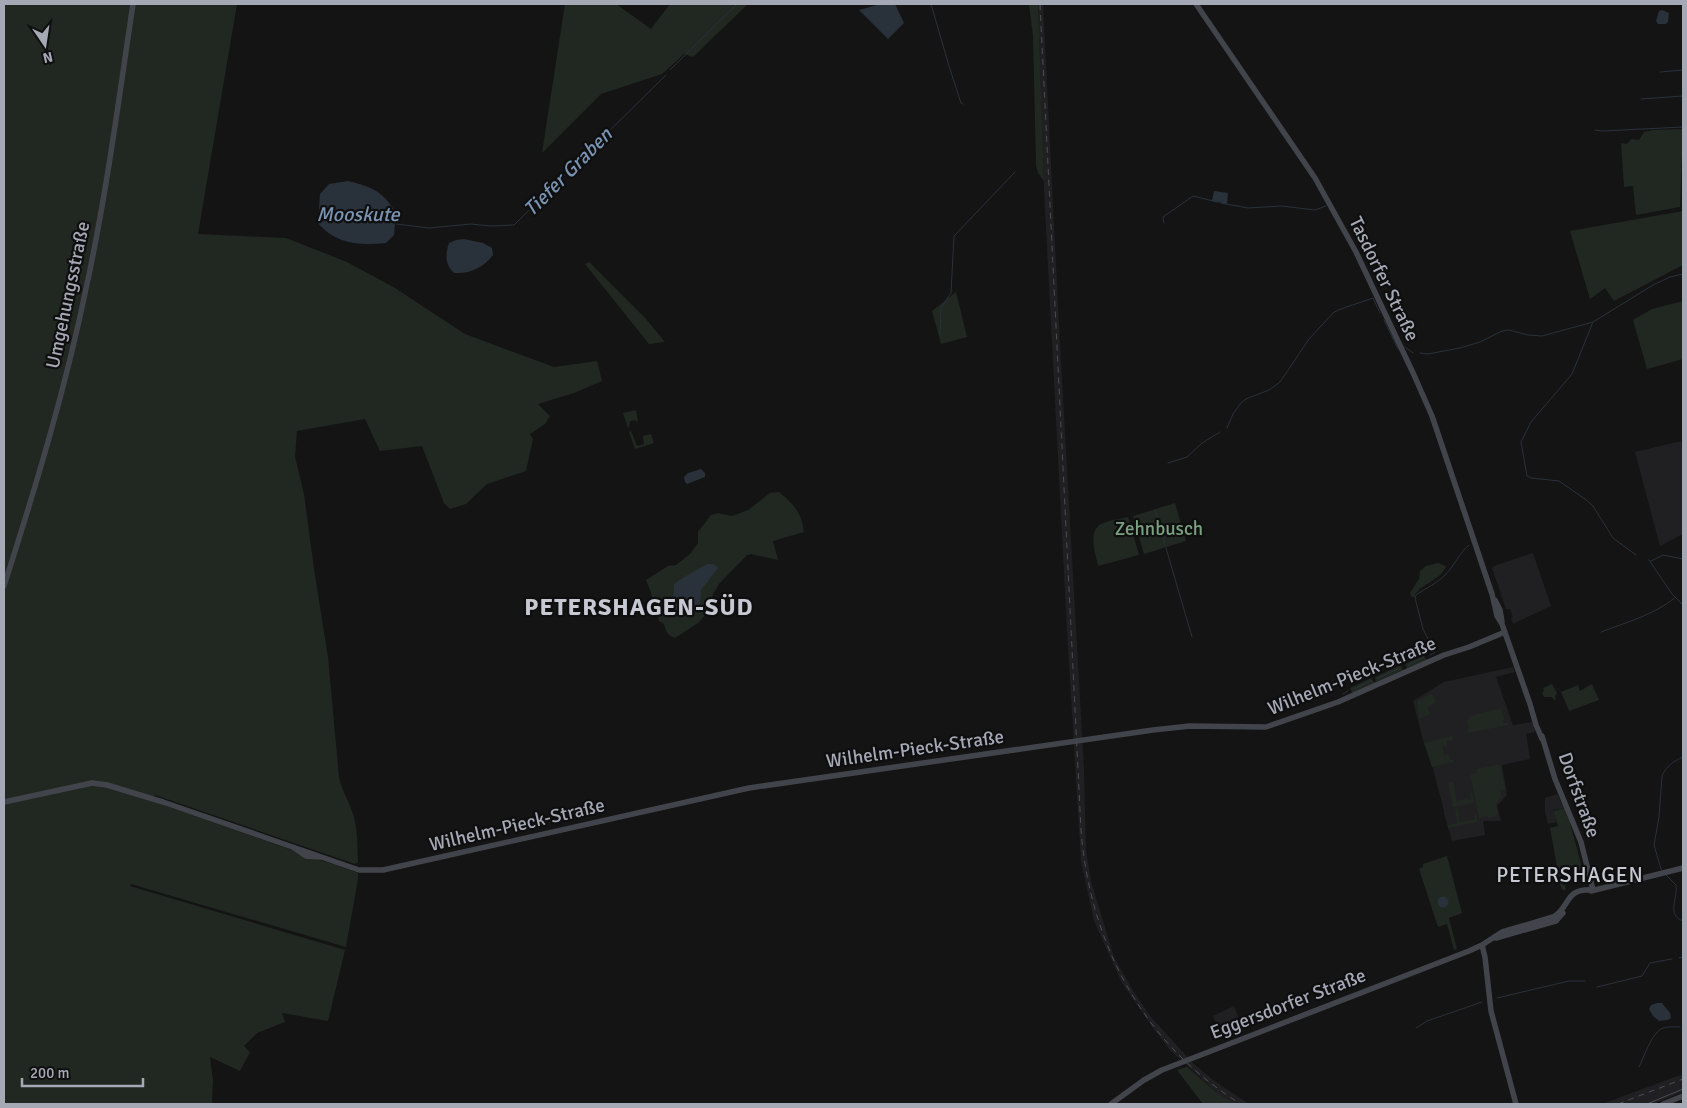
<svg xmlns="http://www.w3.org/2000/svg" width="1687" height="1108" font-family="Signika,sans-serif">
<rect width="100%" height="100%" fill="#141415"/>
<path fill="#202023" d="M1038 4H1043L1060 344 1084 769 1086 850 1091 881 1114 957 1132 989 1151 1017 1193 1063 1213 1080 1249 1104H1235L1216 1092 1170 1050 1153 1028 1122 983 1094 921 1081 861 1067 630 1044 190Z
M1681 441 1683 451V534L1660 546 1635 452Z
M1533 553 1551 606 1513 624 1511 618 1513 617 1510 609H1506L1492 568 1494 566Z
M1513 667 1515 672 1496 677 1513 725 1532 722 1535 732 1526 734 1530 759 1502 765 1507 795 1497 806 1501 821H1483L1485 835 1452 841 1428 750 1424 744 1413 701 1444 682Z
M1557 794 1564 808 1553 810 1556 822 1548 824 1545 812V798Z
M1234 1006 1244 1032 1225 1040 1213 1016Z
M1683 1074V1092L1652 1104H1602Z"/>
<path fill="#202821" d="M4 4H237L198 234 286 238 347 262 395 288 465 334 554 367 597 361 602 381 574 393 538 404 550 416 545 424 530 434 533 439 526 471 487 484 466 504 450 509 444 503 422 446 380 451 365 419 297 431 295 457 304 494 314 569 328 657 339 777C342 791 349 801 353 814 358 829 357 846 358 862L355 864 155 795 152 801 292 850C305 860 309 857 323 861 335 864 346 869 358 873V879L346 947 131 884 130 886 345 950 328 1021 282 1013 285 1022 257 1033 244 1046 250 1052 240 1071 210 1057 213 1080 212 1104H4Z
M565 4H616L651 29 670 4H748L693 57 684 54 662 74 601 94 542 153Z
M1029 4H1038L1044 181 1038 173 1036 165 1033 36Z
M1683 129 1680 207 1636 215 1633 186 1624 187 1621 143 1627 144 1631 139 1639 140 1644 132 1653 130Z
M1683 211V265L1614 301 1605 288 1590 299 1570 231Z
M589 262 646 319 665 342 649 344 585 264Z
M956 292 967 337 941 344 932 311Z
M1683 301V359L1647 369 1633 320 1652 309Z
M636 410 638 421 636 422 635 420 630 421 629 427 628 428 623 413Z
M631 431 637 446 644 444 643 436 651 434 654 443 635 449 629 432Z
M779 492C793 503 802 513 804 532L773 541 778 560 751 554 747 555 719 584 713 594 710 607 707 613 698 623 675 638C667 635 666 632 664 624L659 621 650 590 646 580 668 566 676 565 690 554 698 543V532L711 515 718 513 732 516 748 510 770 493Z
M1175 503 1186 541 1144 554 1133 516Z
M1128 517 1139 555 1098 566C1096 554 1087 532 1101 524 1109 520 1120 519 1128 517Z
M1438 563 1446 566C1441 581 1420 583 1414 597H1412L1410 593 1419 579 1420 571 1426 566Z
M1423 656 1427 660 1407 669 1405 664Z
M1399 666H1401L1403 670 1376 682 1375 677Z
M1371 678 1375 683 1353 694 1350 688Z
M1552 684 1557 693 1555 696 1556 701 1551 697H1544L1542 693 1544 691 1543 688Z
M1592 684 1599 700 1569 711 1561 692 1578 685 1580 691Z
M1432 693 1436 702 1427 708 1431 714 1419 719 1417 701Z
M1501 708 1504 717 1503 723H1508V725L1468 733V729L1469 728 1467 721 1470 716Z
M1452 736 1453 740 1447 741V746L1442 747 1444 755 1449 754 1450 760H1453L1454 762 1432 767 1424 743Z
M1500 764 1505 789 1500 790 1501 796 1496 805 1498 813 1496 816 1489 818 1486 816 1479 818 1470 774 1476 773 1477 769Z
M1453 782 1457 802 1466 798 1467 800 1471 799 1470 793H1472L1474 803 1453 807 1448 783Z
M1564 808 1570 823 1582 867 1576 875 1573 873 1577 871 1575 865 1565 869 1567 875 1570 874 1571 876 1565 879 1563 875 1559 876 1563 885H1565L1566 889 1564 891 1561 888 1550 828 1558 826 1553 811Z
M1455 809H1458L1460 822 1475 819 1474 814 1476 813 1478 822 1449 828V831L1444 812 1445 811 1448 825 1457 823Z
M1447 856 1462 913 1449 918 1457 949 1454 950 1447 924 1438 927 1419 869 1423 867V864Z
M1187 1067 1216 1092 1235 1104H1203L1177 1070Z"/>
<path fill="#29313a" d="M881 4H895L904 23 888 39 859 10Z
M1662 10 1669 13 1668 22 1666 24H1658L1656 21 1659 11Z
M348 181C372 187 383 191 396 213L394 235 386 243C361 246 335 244 318 223L320 194 329 184Z
M1214 191 1228 193 1227 204 1212 201Z
M464 239 483 243 492 248 493 255C483 268 470 274 454 273 445 264 445 255 449 243L456 240Z
M701 469 705 473V477L687 484 685 482 684 477 688 473Z
M708 564H714L718 568 701 590 700 606 693 611 678 617 673 603 674 584C685 576 697 569 708 564Z
M1437.5 902a5.5 5.5 0 1 1 11 0a5.5 5.5 0 1 1-11 0Z
M1657 1003H1662L1670 1013 1671 1018 1668 1020 1659 1021 1653 1016 1649 1009 1651 1005Z"/>
<g fill="none" stroke-linecap="round" stroke-linejoin="round">
<path stroke="#29313a" stroke-width="1" d="M931 4 949 66 961 103 963 104
M670 70 737 4
M1660 72 1683 70
M1641 99 1683 96
M1595 130 1602 131 1683 127
M1221 203 1248 208 1282 206 1315 210 1326 206
M1164 223 1163 217 1193 196 1217 202
M396 224 429 228 471 224 490 226 514 225 666 75
M1384 320 1398 349
M1593 322 1572 374 1531 422 1521 442 1527 476 1531 478 1559 481 1585 499 1593 506 1613 538 1636 555
M940 335 941 308 951 293 954 236 1015 172
M1405 347 1413 353
M1420 353 1428 354 1460 348 1480 342 1502 331 1509 330 1528 335 1542 336 1593 322 1653 285 1670 277 1683 274
M1227 428 1233 414 1241 403 1246 399 1269 390 1280 382 1309 339 1333 313 1338 310 1373 298 1380 313
M1168 463 1187 457 1202 443 1220 432
M1155 510 1165 545
M1166 548 1192 637
M1649 560 1672 594 1683 605
M1651 561 1663 555 1683 559
M1601 632C1627 622 1654 615 1676 597
M1430 655 1435 652 1423 629 1415 598 1416 595C1426 588 1438 583 1446 574 1455 565 1459 553 1469 545
M1408 665 1424 657
M1378 678 1400 668
M1354 689 1372 680
M1343 694 1348 691
M1663 871 1661 869 1654 845 1659 817 1662 776C1666 766 1674 761 1683 757
M1665 874 1676 885C1678 899 1666 915 1683 921
M1679 958 1683 957
M1597 987 1642 976 1650 963 1672 959
M1497 998 1569 981H1585
M1416 1028 1427 1021 1482 1002
M1639 1067C1644 1057 1651 1035 1661 1029 1666 1026 1675 1027 1680 1027"/>
<path stroke="#42444b" stroke-width="5.5" d="M1196 4 1315 178 1356 252 1414 375 1432 416 1492 594 1497 616 1502 624 1530 704 1536 725 1542 739
M4 586C36 486 66 387 87 284 107 191 119 97 133 4
M1495 600 1500 610 1502 622
M1542 736 1555 779 1581 842 1593 890
M4 802 92 783 107 785 163 802 359 870H383L749 788 1153 730 1190 726 1266 727 1338 702 1444 655 1469 647 1505 632
M294 848 306 856 320 857
M1591 891 1683 868
M1496 938 1556 921 1563 913
M1482 945 1485 957 1491 1011 1516 1104
M1111 1104 1144 1080 1162 1070 1469 951 1482 945 1502 932 1553 917C1571 908 1563 888 1593 890
M1663 1104 1683 1096"/>
<path stroke="#4b4d54" stroke-width="1" d="M1647 1104 1683 1089"/>
<path stroke="#4b4d54" stroke-width="1" stroke-dasharray="6 5" stroke-linecap="butt" d="M1040 4 1081 830C1090 944 1143 1044 1241 1104
M1618 1104 1683 1079"/>
</g>
<g text-anchor="middle" dominant-baseline="central" stroke-width="4.5" stroke-linejoin="round" paint-order="stroke">
<g font-size="19" fill="#a5a9b6" stroke="#0f0f10">
<text transform="translate(1384 279) rotate(64)">Tasdorfer Straße</text>
<text transform="translate(68 295) rotate(-78)">Umgehungsstraße</text>
<text transform="translate(1352 676) rotate(-22)">Wilhelm-Pieck-Straße</text>
<text transform="translate(915 749) rotate(-8)">Wilhelm-Pieck-Straße</text>
<text transform="translate(1579 795) rotate(70)">Dorfstraße</text>
<text transform="translate(517 825) rotate(-13)">Wilhelm-Pieck-Straße</text>
<text transform="translate(1288 1004) rotate(-21)">Eggersdorfer Straße</text>
</g>
<g font-size="19" fill="#7ba280" stroke="#0f0f10">
<text x="1159" y="529">Zehnbusch</text>
</g>
<g font-size="20" font-style="italic" fill="#7a94b3" stroke="#0f0f10">
<text transform="translate(568 172) rotate(-45)">Tiefer Graben</text>
<text x="358" y="214">Mooskute</text>
</g>
<g font-size="21" letter-spacing="1" fill="#c6c8d2" stroke="#0f0f10">
<text x="1570" y="875">PETERSHAGEN</text>
</g>
<g font-size="24" font-weight="bold" letter-spacing="1" fill="#c6c8d2" stroke="#0f0f10">
<text x="639" y="607">PETERSHAGEN-SÜD</text>
</g>
</g>
<rect width="1687" height="1108" fill="none" stroke="#a5a9b6" stroke-width="10"/>
<g transform="translate(45 45) rotate(167)" stroke="#0f0f10" stroke-width="4" paint-order="stroke">
<path d="M0-4L9 19L0 12L-9 19Z" fill="#a5a9b6"/>
<text y="-8" font-size="14" font-weight="bold" text-anchor="middle" fill="#a5a9b6">N</text>
</g>
<path d="M22 1078v8h121v-8" fill="none" stroke="#a5a9b6" stroke-width="2.5"/>
<text x="30" y="1078" font-size="15" fill="#a5a9b6" stroke="#0f0f10" stroke-width="4" paint-order="stroke">200 m</text>
</svg>
